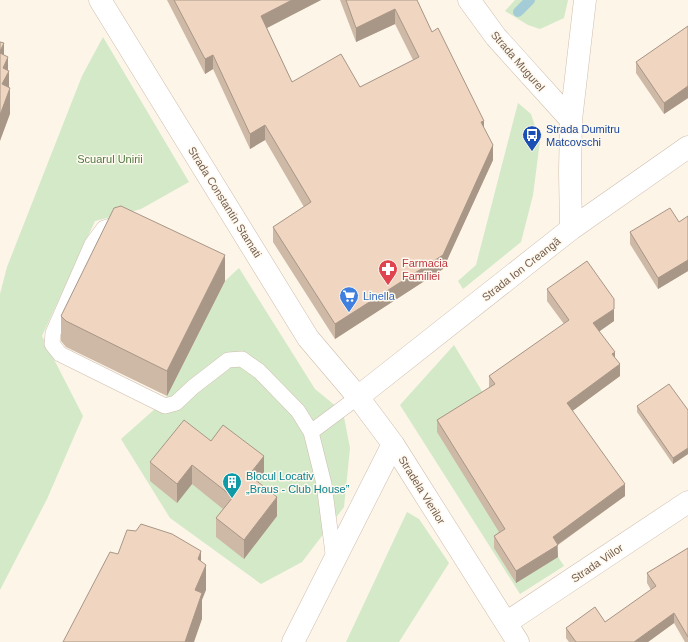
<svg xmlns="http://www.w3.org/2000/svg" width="688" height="642" font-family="Arial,sans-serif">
<rect width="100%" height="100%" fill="#fcf5e8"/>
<path fill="#d3e9c7" d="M515 0H568L564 18 540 29 528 25 505 11Z
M103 37 189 182 141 209 95 221 42 336 83 416 47 499 0 590V294L7 267 82 76Z
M518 103 531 114 540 141 533 195 521 242 463 289 458 281 476 265Z
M239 268 315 389 343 412 350 448 344 507 302 562 261 584 170 518 121 439 165 400 225 281Z
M454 345 563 525 545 537 564 566 520 594 400 405Z
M407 512 419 519 449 563 399 642H346Z"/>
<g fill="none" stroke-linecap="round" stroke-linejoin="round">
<path stroke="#a3ccd7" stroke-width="10" d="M518 12 530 0"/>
<defs>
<path id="service" d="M124 223 122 222 104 228 92 244 53 333 52 344 60 354 165 406 176 403 193 387 228 360 242 359 259 371 298 411 311 432 358 397
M311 432 324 484 334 561"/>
<path id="minor" d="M469 0 496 37 571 120
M571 229 570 172 571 120 585 0
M358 397 393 444 518 642
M506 623 688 502
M293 642 393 444"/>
<path id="tertiary" d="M100 0 308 338 358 397 571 229 688 147"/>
</defs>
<use href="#service" stroke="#cebeae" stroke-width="16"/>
<use href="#minor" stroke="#cebeae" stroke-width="23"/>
<use href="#tertiary" stroke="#cebeae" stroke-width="23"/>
<use href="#service" stroke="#fff" stroke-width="15"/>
<use href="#minor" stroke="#fff" stroke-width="22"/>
<use href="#tertiary" stroke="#fff" stroke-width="22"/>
</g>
<path fill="#ceb8a6" d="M167 0H321L267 28 292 82 360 87 413 60 395 24 356 42 340 0H417L432 32 484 129 493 160 443 269 335 339 273 242V227L304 207 265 140 250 149 213 69 205 74Z
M688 26V98L664 114 636 73V62Z
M688 216V271L658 289 630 244V232L679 222Z
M225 281 167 396 66 347 61 341V316Z
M547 289 614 321 599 331 615 358 620 376 572 411 625 496 558 545V557L516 583 494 548V536L499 532 437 432V420L489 388V376L564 324 547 301Z
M637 406 688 410V454L673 464 637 412Z
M211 441 264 475 258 482 277 516 244 559 216 537V518L223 509 192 484 177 503 150 481V462Z
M688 548V642H685L674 623 648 642H569L566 638V628L605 622 651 590 647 583V573Z"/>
<path fill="#a89687" d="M292 0H321L261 31V16Z
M395 9V24L356 42V28Z
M4 43V66L8 57V73L9 71V91L10 88V114L0 141V51Z
M213 55V69L205 74V59Z
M688 86V98L664 114V103Z
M484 121V136L481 122Z
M265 125V140L250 149V134Z
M493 145V160L443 269 335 339V324Z
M225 255V281L167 396V371Z
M688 260V271L658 289V278Z
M614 309V321L593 336V323Z
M615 352V364L612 354Z
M620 364V376L567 415V403Z
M688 448V454L673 464V458Z
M264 456V475L249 494V475Z
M192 465V484L177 503V484Z
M625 484V496L557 545 558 557 516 583V571L553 537Z
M277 497V516L244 559V540Z
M201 551V576L206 565V590L202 600V619L194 642H185L195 590 198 559Z
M674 613V623L648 642H634Z"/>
<path fill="#f0d6c1" stroke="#a89687" d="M174 0H292L261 16 292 82 341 54 360 87 419 57 395 9 356 28 346 0H417L432 32 438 28 484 121 481 122 493 145 443 255 335 324 273 227 311 202 265 125 250 134 213 55 205 59Z
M688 26V86L664 103 636 62Z
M0 42 4 43 0 51Z
M0 53 8 57 3 68 9 71 2 84 10 88 0 115Z
M121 206 225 255 167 371 66 321 61 316 114 208Z
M670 208 679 222 688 216V260L658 278 630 232Z
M587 261 614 299V309L593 323 615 352 612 354 620 364 567 403 625 484 553 537 558 545 516 571 494 536 505 529 437 420 495 384 489 376 569 320 547 289Z
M669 384 688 410V448L673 458 637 406Z
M184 420 211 441 223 425 264 456 249 475 277 497 244 540 216 518 233 497 192 465 177 484 150 462Z
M141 524 172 534 201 551 198 559 206 565 195 590 202 593 185 642H63L110 552 118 554 127 530 136 531Z
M688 548V637L674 613 634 642H576L566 628 595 607 605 622 656 586 647 573Z"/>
<defs>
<symbol id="bus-pin" viewBox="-11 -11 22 30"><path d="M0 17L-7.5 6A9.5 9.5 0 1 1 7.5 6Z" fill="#1a4fb4" stroke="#fef9ef"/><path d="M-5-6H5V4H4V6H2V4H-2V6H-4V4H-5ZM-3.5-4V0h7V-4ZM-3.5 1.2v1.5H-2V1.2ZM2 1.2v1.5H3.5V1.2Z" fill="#fff"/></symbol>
<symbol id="pharmacy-pin" viewBox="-11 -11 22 30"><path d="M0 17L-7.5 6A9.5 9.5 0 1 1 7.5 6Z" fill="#e0444e" stroke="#fef9ef"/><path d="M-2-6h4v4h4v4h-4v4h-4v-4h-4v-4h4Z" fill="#fff"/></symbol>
<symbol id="supermarket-pin" viewBox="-11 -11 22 30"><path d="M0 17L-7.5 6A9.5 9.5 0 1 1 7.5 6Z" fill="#3f7fe0" stroke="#fef9ef"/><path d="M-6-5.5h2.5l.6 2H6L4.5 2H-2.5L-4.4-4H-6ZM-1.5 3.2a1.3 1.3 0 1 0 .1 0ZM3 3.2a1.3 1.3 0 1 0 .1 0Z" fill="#fff"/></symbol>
<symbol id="building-pin" viewBox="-11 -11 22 30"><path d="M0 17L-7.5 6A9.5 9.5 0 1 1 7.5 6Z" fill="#0f9aa8" stroke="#fef9ef"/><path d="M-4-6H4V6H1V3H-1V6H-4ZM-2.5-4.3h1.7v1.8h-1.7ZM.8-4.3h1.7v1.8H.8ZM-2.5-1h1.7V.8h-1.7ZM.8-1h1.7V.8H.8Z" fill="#fff"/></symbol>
</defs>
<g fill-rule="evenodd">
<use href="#bus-pin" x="521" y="124" width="22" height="30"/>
<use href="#pharmacy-pin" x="377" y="258" width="22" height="30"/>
<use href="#supermarket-pin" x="338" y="285" width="22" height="30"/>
<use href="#building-pin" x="221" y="471" width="22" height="30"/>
</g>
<g text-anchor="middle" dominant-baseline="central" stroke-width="3" stroke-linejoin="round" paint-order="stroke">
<g font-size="11" fill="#755d4d" stroke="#fef9ef">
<text transform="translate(518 61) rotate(49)">Strada Mugurel</text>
<text transform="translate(225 202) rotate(58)">Strada Constantin Stamati</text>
<text transform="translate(521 269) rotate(-38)">Strada Ion Creangă</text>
<text transform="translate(422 490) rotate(58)">Stradela Vierilor</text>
<text transform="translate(597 563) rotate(-34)">Strada Viilor</text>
</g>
<g font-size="11" fill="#164399" stroke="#fef9ef" text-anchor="start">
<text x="546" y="129">Strada Dumitru<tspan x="546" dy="13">Matcovschi</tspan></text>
</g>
<g font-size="11" fill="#527b44" stroke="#fef9ef">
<text x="110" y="159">Scuarul Unirii</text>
</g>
<g font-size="11" fill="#be3a42" stroke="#fef9ef" text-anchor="start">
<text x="402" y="263">Farmacia<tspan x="402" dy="13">Familiei</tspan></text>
</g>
<g font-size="11" fill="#366cbe" stroke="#fef9ef" text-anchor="start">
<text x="363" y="296">Linella</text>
</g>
<g font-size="11" fill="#0d838f" stroke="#fef9ef" text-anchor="start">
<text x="246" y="476">Blocul Locativ<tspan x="246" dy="13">„Braus - Club House”</tspan></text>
</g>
</g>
</svg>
